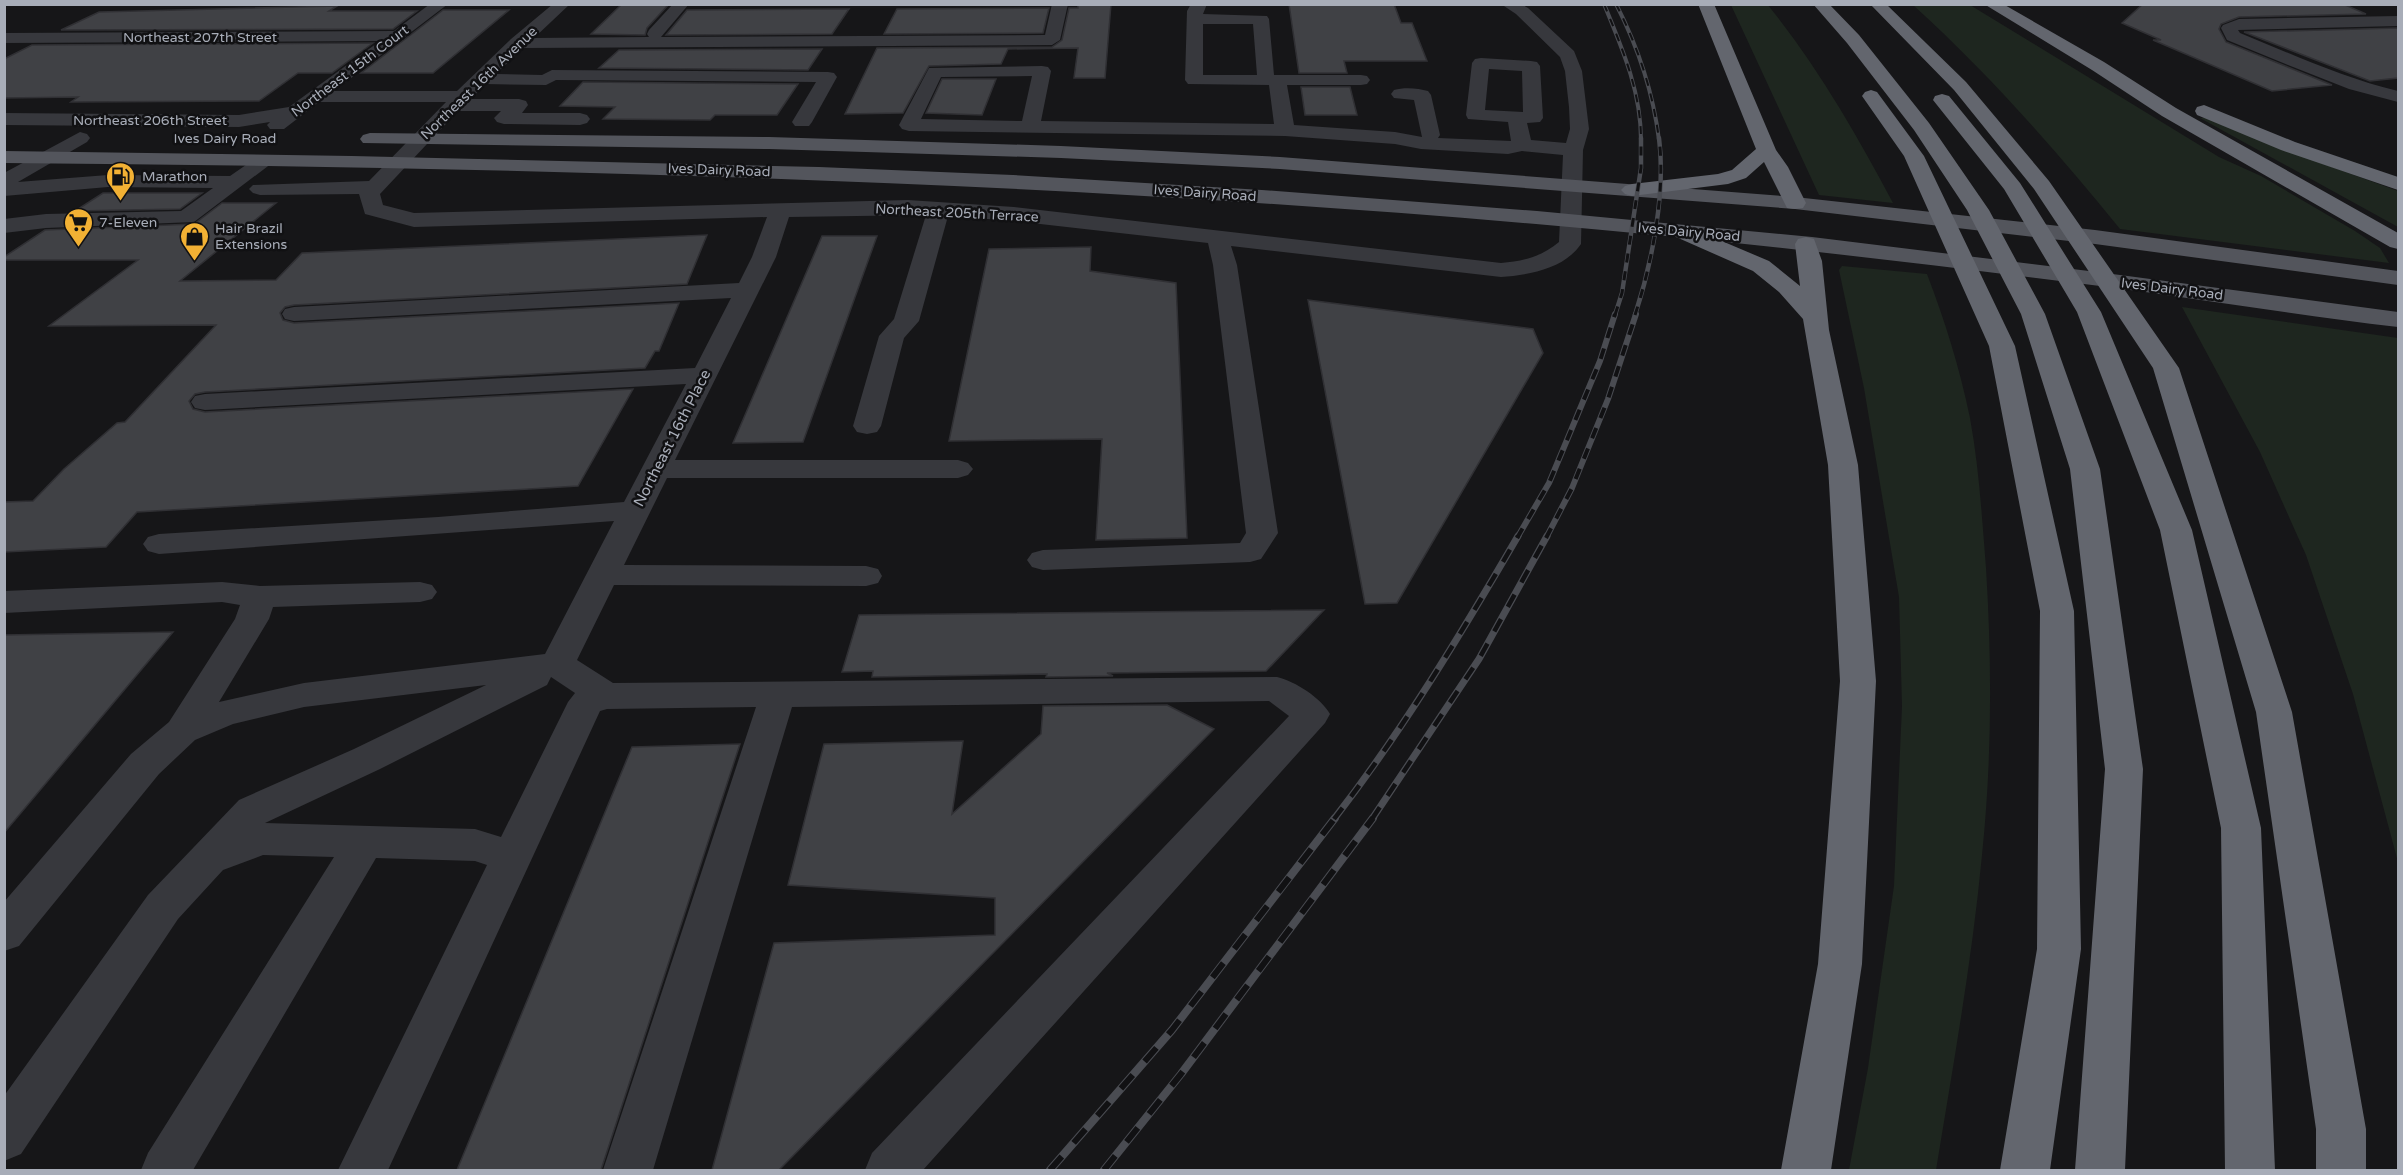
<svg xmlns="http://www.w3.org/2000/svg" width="2403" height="1175" font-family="'Varela Round',sans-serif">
<rect width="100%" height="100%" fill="#161618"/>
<path fill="#1e261f" d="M1731 5H1768C1817 66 1856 133 1893 203L1819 195Z
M1913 5H1970L2219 157 2261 176 2355 231 2380 248 2389 263 2120 229C2056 150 1988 73 1913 5Z
M2200 118H2206L2277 147 2398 191V227Z
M1842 266 1927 274C1945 321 1960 369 1970 418 1979 467 1982 518 1986 568 1992 663 1992 760 1982 855 1972 961 1953 1066 1936 1170H1849L1868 1068 1894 886 1902 706 1899 597 1864 388 1839 270Z
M2182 307 2398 338V862L2353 694 2306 555 2260 452Z"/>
<path fill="#404145" stroke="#303034" stroke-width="1.5" d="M622 4H669L647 28 645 35 591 34Z
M1078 4H1111L1105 78H1074L1078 48 1008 49 1001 64 929 66 903 113 845 114 877 48 1052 47 1062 40 1069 8H1078Z
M1289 4H1394L1401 23H1412L1427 61H1344L1347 73H1299Z
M2143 4H2343L2366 14 2239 17 2221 24 2219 29 2226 42 2332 85 2272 91 2153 40H2161L2122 23Z
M337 6 329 11H417L393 29 61 30 99 12Z
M1049 8 1043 33 884 34 897 9Z
M849 9 832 34 666 35 687 10Z
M443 10H509L433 73H361Z
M2398 28V78L2370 81 2244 32Z
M373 43 332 73H298L259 101 71 102 78 97 4 98V59L32 45Z
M822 49 808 70 599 68 619 50Z
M942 79H996L982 115 926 113Z
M583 82 798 84 777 115H715L710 120 603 119 615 107 560 106Z
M1301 87H1350L1357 115H1305Z
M103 193H202L180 209 75 211Z
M222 203H276L180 281 276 280 302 253 707 235 687 284 294 305 285 307 280 313 283 320 294 323 679 303 659 351H655L645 368 205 392 195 394 189 401 193 409 205 412 633 389 578 486 137 512 106 547 4 552V502L33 501 64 469 117 423 125 422 216 325 49 326 138 260H4V257L45 230 194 224Z
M822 236H877L803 442 733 443Z
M1091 247 1090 271 1176 283 1187 538 1096 540 1102 439 949 441 989 249Z
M1308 300 1533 329 1543 353 1397 603 1365 604Z
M1324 610 1266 671 1107 673 1113 676 1046 677 1047 674 872 677 873 671 842 672 859 615Z
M173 632 4 833V635Z
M1167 705 1214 729 779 1170H712L774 943 995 935V898L788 885 824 744 963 741 952 814 1041 734 1043 706Z
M740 744 601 1170H457L632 747Z"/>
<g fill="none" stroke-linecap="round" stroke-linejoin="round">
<path fill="#37383d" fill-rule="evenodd" d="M430 4H448L334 91H457L511 39 553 4H570L534 38 649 37 647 34 649 30 673 4H689L661 37 1045 35 1052 4H1068L1060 40 1052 45 523 48 496 74 542 75 552 70 828 72 834 73 837 77 812 122 809 126H795L792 122 816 82 556 80 546 85 485 84 471 99H519L526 101 528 105 522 113H580L587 115 590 119 587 123 580 125 504 124 497 122 494 118 501 111H458L380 194 383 205 414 213 908 200 1014 207 1501 263C1523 261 1541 257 1559 242L1563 155 1522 151 1508 154 1421 149 1395 144 1285 136 909 131 902 129 899 125 929 68 1042 66 1048 67 1051 71 1041 121 1274 124 1269 85 1188 84 1185 80 1187 11 1191 4H1207L1203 14 1267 16 1269 19 1274 75H1361L1367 76 1370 80 1367 84 1361 85H1287L1294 125 1395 132 1422 137 1414 100 1394 98 1391 94 1394 90C1404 87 1418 88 1428 91L1431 95 1440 135 1438 138 1511 141 1508 122 1468 119 1466 115 1472 63 1475 59 1481 58 1531 61 1537 62 1540 66 1543 118 1540 122 1527 123 1531 140 1566 143 1570 129 1569 107 1565 71 1560 57 1516 14 1501 4H1521L1528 8 1574 51 1582 71 1589 129 1583 150 1581 244C1564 269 1529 275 1501 277L1231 246 1237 265 1278 533 1261 559 1250 562 1043 570 1032 567 1027 560 1032 553 1043 550 1240 543 1246 533 1213 265 1208 243 1014 221 948 216 919 321 904 338 881 426 877 432 867 434 857 432 853 426 879 336 894 319 926 215 789 217 776 257 675 460H958L968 463 973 469 968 475 958 478H667L624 565 866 566 878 569 882 576 878 583 866 586 614 585 577 660 613 683 1277 677C1296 682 1320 697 1330 714L1325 723 923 1170H865L872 1153 1289 716 1269 701 792 707 653 1170H603L756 707 607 709 600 711 388 1170H338L487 865 475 861 376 858 193 1170H141L148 1153 334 857 263 855 223 870 178 919 21 1154 4 1161V1096L148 895 239 800 354 749 486 685 304 707 233 724 195 740 159 774 19 946 4 951V902L131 754 169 722 235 619 240 605 222 602 4 613V591L222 582 260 586 420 582 432 585 437 592 432 599 420 602 273 607 269 619 219 702 304 683 545 654 614 521 159 554 148 551 143 544 148 537 159 534 438 517 624 502 686 384 205 410 195 408 191 402 195 396 205 394 695 368 731 298 294 321 285 319 282 314 285 309 294 307 739 283 752 257 767 217 414 227 365 214 359 194 260 195 253 193 249 189 253 185 369 181 446 102H319L284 129H270L267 125 270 122 239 127 4 125V113L239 115 289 107 380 41 4 43V33L394 31ZM1203 24H1253L1257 75H1203ZM1489 69 1522 71 1523 112 1485 110ZM1032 76 1022 121 921 119 941 77ZM551 677 575 693 568 702 501 837 475 829 265 823 380 769 547 685Z
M2398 16V26L2238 30 2240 33C2292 54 2343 78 2398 91V102L2349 89 2288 65 2227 40 2221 28 2223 25 2239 19Z
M80 132 87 134 90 138 87 142 18 182 108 175 230 176 259 156H273L276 160 194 222 46 228 4 233V219L46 214 181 211 213 188 108 187 4 196V173Z"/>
<path fill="#53555c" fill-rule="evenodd" d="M370 133 769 137 1061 146 1280 157 1795 197 2095 230 2398 271V285L2095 244 1795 209 1280 169 1061 158 769 149 363 143 360 139 363 135Z
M4 151 352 156 819 167 1013 175 1262 190 1537 211 1812 237 2105 273 2398 312V327C2299 315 2199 299 2100 286 1912 262 1724 240 1536 224 1026 180 516 167 4 163Z"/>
<path fill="#63666e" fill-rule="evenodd" d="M1698 4H1714L1776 150 1788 167 1806 203 1803 208 1795 209 1787 208 1764 162 1746 178 1728 184 1632 196 1625 194 1621 190 1625 186 1632 184 1718 174 1732 170 1756 149Z
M1813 4H1829L1859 35 1929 123 1989 210 2045 314 2100 469 2143 769 2125 1170H2075L2105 769 2070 469 2021 314 1967 210 1914 130 1847 43Z
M1870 4H1886L1966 82 2049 181 2179 368 2292 712 2366 1129V1170H2316V1129L2256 712 2153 368 2034 189 1954 90Z
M1984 4H2003L2104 62 2176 108 2398 233V249L2390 247 2162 116 2092 70Z
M1871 90 1877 92 1924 156 2015 346 2074 611 2081 949 2050 1170H2000L2037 949 2040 611 1989 346 1904 156 1862 96 1865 92Z
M1942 94 1949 96 2020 183 2101 312 2192 530 2261 828 2275 1170H2225L2221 828 2160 530 2077 312 2004 189 1933 100 1935 96Z
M2204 105 2295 142 2398 177V190L2281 150 2197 115 2195 111 2197 107Z
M1684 225 1769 261 1800 286 1795 244 1798 239 1806 237 1814 239 1822 261 1829 330 1858 465 1876 681 1862 964 1831 1170H1781L1818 964 1840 681 1828 465 1803 319 1779 292 1753 271 1676 237 1673 232 1676 227Z"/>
<defs>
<path id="rail-far4" d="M1604 4C1622 48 1641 91 1641 140
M1616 4C1638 47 1653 91 1659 140"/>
<path id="rail-far3" d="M1615 315 1622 293 1641 168V138
M1635 315C1652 263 1666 192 1659 138"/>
<path id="rail-far2" d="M1517 538 1549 483 1600 361 1615 314
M1546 538 1572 488 1608 399 1636 314"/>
<path id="rail-far1" d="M1334 819C1403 730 1461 634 1518 536
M1372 819 1479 659 1547 536"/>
<path id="rail" d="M1050 1170 1172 1030 1335 818
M1104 1170 1181 1074 1373 818"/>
</defs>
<use href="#rail-far4" stroke="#4a4c52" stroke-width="4"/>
<use href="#rail-far3" stroke="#4a4c52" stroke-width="4.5"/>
<use href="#rail-far2" stroke="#4a4c52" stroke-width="6"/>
<use href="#rail-far1" stroke="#4a4c52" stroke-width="7"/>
<use href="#rail" stroke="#4a4c52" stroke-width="8"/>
<use href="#rail-far4" stroke="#111113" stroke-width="2" stroke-dasharray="8" stroke-linecap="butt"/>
<use href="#rail-far3" stroke="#111113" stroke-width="3" stroke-dasharray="9" stroke-linecap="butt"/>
<use href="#rail-far2" stroke="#111113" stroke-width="4" stroke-dasharray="11" stroke-linecap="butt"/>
<use href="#rail-far1" stroke="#111113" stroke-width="4.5" stroke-dasharray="14" stroke-linecap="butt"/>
<use href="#rail" stroke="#111113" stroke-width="6" stroke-dasharray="18" stroke-linecap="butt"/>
</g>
<defs>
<symbol id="fuel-pin" viewBox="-11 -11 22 30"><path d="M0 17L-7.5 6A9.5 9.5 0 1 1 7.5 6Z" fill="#f2b134" stroke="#111113"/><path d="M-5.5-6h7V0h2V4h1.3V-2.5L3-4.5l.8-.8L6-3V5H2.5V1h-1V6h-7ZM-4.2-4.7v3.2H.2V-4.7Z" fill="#111"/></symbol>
<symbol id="supermarket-pin" viewBox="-11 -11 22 30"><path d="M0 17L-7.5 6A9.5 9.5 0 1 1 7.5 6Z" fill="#f2b134" stroke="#111113"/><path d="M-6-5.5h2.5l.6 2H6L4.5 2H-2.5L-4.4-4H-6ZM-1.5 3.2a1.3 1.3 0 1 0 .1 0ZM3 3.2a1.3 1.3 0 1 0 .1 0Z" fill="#111"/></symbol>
<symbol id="shop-pin" viewBox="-11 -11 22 30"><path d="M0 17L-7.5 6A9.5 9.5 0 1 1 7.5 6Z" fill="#f2b134" stroke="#111113"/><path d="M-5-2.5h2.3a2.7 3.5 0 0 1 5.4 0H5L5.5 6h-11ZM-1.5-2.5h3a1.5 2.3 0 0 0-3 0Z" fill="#111"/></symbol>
</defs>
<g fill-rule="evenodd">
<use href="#fuel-pin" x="104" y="160" width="33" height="45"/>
<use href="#supermarket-pin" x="62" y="206" width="33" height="45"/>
<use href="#shop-pin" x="178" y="220" width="33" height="45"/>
</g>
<g text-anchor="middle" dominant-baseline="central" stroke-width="5" stroke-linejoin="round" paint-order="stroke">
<g font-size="14" fill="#a8adb8" stroke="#111113">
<text x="200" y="37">Northeast 207th Street</text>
<text transform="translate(350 71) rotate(-37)">Northeast 15th Court</text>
<text transform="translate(479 83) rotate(-44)">Northeast 16th Avenue</text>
<text x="150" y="120">Northeast 206th Street</text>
<text x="225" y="138">Ives Dairy Road</text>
<text transform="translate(719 170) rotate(2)">Ives Dairy Road</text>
<text transform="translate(1205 193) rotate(4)">Ives Dairy Road</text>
<text transform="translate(957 213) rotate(3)">Northeast 205th Terrace</text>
<text transform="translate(1689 232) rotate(5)">Ives Dairy Road</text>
<text transform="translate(2172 289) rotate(7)">Ives Dairy Road</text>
</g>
<g font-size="14" fill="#a8adb8" stroke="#111113" text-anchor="start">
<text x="142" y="176">Marathon</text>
<text x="99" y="222">7-Eleven</text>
<text x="215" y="228">Hair Brazil<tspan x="215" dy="16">Extensions</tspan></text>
</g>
<g font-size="15" fill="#a8adb8" stroke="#111113">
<text transform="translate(672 438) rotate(-63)">Northeast 16th Place</text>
</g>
</g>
<rect width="2403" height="1175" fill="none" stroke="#a8adb8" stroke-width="12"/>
</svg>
